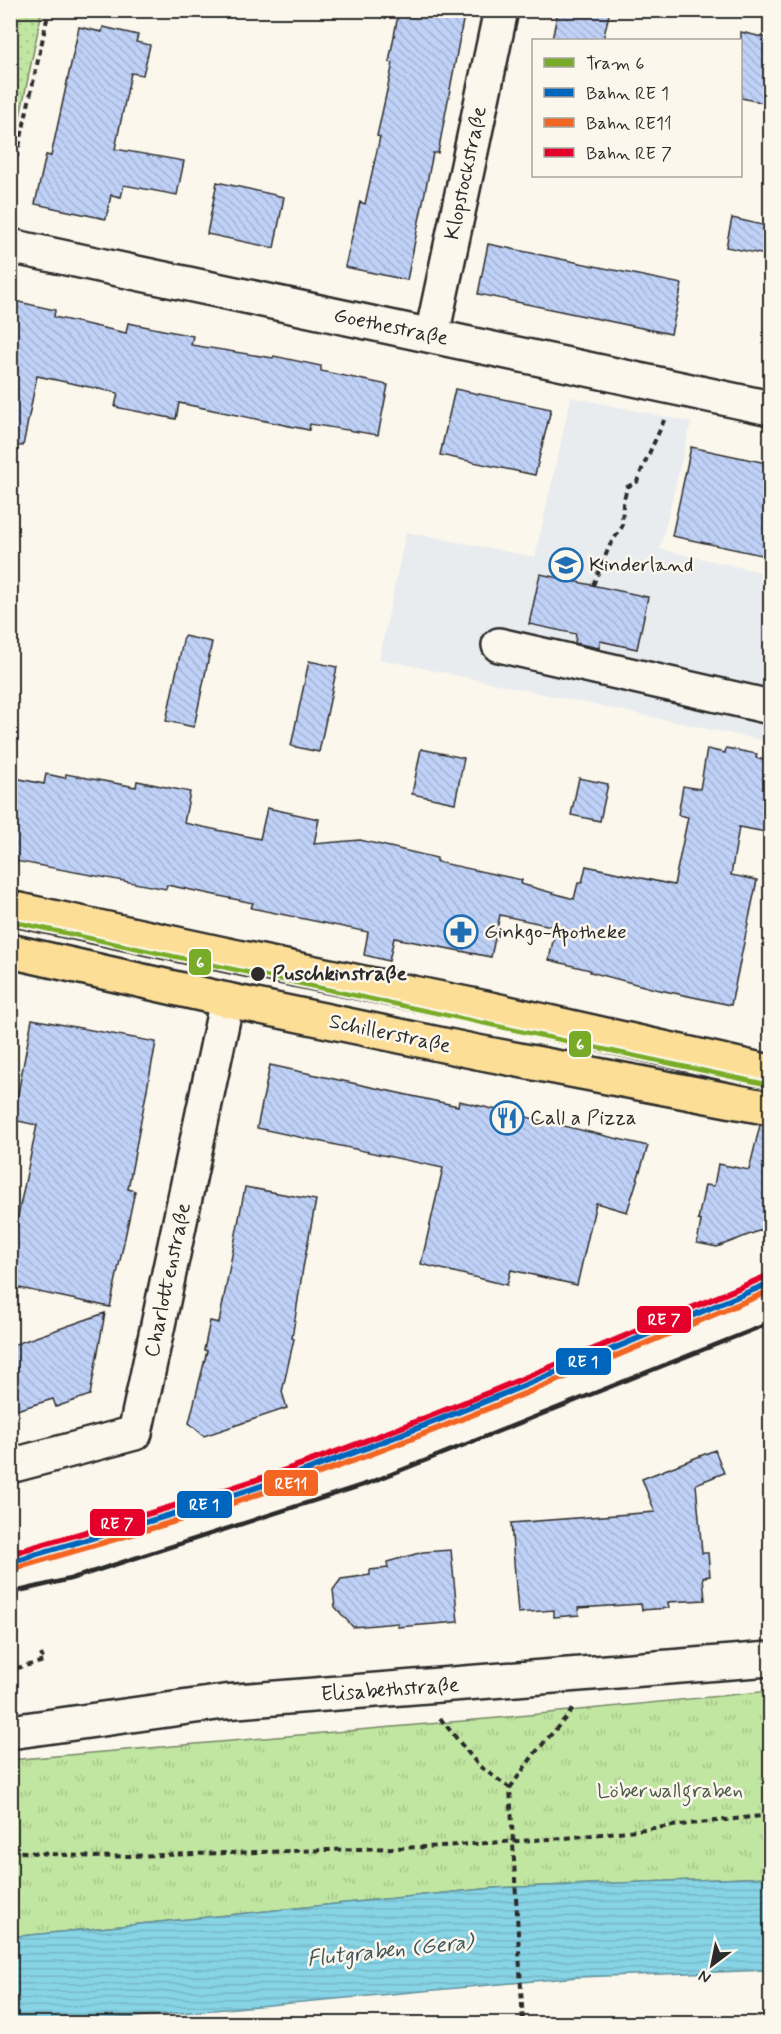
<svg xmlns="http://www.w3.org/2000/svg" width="781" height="2034" font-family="Mynerve,sans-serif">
<defs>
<pattern id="grass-dots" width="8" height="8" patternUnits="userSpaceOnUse" patternTransform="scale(1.5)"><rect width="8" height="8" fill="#c1e6a1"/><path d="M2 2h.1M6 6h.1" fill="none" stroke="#a6c58b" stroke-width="1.8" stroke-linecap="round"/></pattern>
<pattern id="park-tufts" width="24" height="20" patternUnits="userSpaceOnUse" patternTransform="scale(1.5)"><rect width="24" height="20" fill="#c1e6a1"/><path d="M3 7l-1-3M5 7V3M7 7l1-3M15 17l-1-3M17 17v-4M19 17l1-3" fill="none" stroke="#a6c58b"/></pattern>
<pattern id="water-rules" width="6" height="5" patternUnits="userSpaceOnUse" patternTransform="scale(1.5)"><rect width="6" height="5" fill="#87d4e6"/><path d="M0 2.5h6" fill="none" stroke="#75b6c5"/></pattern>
<pattern id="building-back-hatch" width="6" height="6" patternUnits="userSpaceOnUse" patternTransform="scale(1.5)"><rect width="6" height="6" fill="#bfd1f7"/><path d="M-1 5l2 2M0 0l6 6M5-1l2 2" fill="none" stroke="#a4b4d4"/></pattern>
</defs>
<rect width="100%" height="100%" fill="#fbf7ec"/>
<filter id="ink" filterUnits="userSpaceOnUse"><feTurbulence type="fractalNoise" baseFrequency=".0167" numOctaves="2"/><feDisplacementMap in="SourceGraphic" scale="12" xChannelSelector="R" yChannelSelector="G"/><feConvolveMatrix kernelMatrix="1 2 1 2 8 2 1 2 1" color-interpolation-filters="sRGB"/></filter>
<g filter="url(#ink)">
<path fill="#e9ecef" d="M571 397 691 422 660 549 770 574V742L379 659 406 532 535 557Z"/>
<path fill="url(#grass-dots)" stroke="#768866" stroke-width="1.5" d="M17 11H42L11 160 10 40Z"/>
<path fill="url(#park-tufts)" stroke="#768866" stroke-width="1.5" d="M770 1691V1877L494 1888 11 1937 10 1760 498 1718Z"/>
<path fill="url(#water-rules)" stroke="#62909b" stroke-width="1.5" d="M770 1877V1970L578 1977 70 2023H11V1937L494 1888Z"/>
<path fill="url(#building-back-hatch)" stroke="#2b2b2b" stroke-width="1.5" d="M399 10H465L438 153H433L407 280 345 267 360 202 365 204 380 137 377 136 393 63 389 62Z
M558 10H610L603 40H552Z
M79 27 102 32 103 27 138 35 136 42 150 45 143 75 131 73 115 149 184 161 177 195 124 185 121 197 111 195 106 219 35 204 46 155 51 156Z
M741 32 771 39V74L764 103 741 98Z
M217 182 284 197 274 248 207 234Z
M732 218 771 227V256L726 247Z
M488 244 682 284 671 334 478 294Z
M10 300 55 310 54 317 126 333 128 323 193 336 191 345 273 358 274 356 321 366V371L388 385 378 435 310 424 309 430 179 403 176 419 115 407 118 393 37 376 23 446 10 445Z
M455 389 551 409 535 475 440 455Z
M691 447 771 464V557L672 536Z
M540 574 648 597 637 649 600 641 599 648 575 643 576 634 529 624Z
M184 636 212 642 194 727 166 721Z
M309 661 337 667 319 752 291 746Z
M726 748 757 754 756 758 771 761V833L739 827 731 875 757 880 731 1005 655 989 590 972V970L549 960 556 927 500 915 491 957 394 938 389 961 364 955 368 932 251 908 253 903 167 885 166 889 10 860V788H14L15 778 44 784 46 774 65 778 66 774 136 787 137 781 190 792 184 823 260 839 267 808 319 819 314 844 360 840 437 858V862L522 880 521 884 574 899 578 883H582L586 866 674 885 688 817 678 815 683 786 700 789 707 749 725 753Z
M421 749 464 758 455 803 412 794Z
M579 778 608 784 600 821 571 815Z
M32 1019 156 1042 128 1189 135 1191 110 1307 10 1286V1254L37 1125 13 1120Z
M270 1065 458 1106 459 1101 648 1146 627 1212 596 1203 577 1285 511 1270 507 1285 421 1264 443 1168 257 1128Z
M760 1125 771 1126V1201L764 1229 717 1247 697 1243 701 1221 698 1220 705 1185 714 1186 718 1164 749 1170Z
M245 1187 316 1200 303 1268 292 1338 294 1339 282 1392 287 1408 204 1436 189 1423 207 1351 204 1350 210 1321 219 1323Z
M105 1313 90 1395 56 1407 53 1399 10 1412V1346Z
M715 1450 724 1473 696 1484 702 1553H708L710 1576 703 1577 705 1600 668 1602 669 1608 642 1610 641 1604 578 1608 579 1615 554 1617V1610L518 1613 511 1523 655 1512 642 1479Z
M451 1550 458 1622 398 1627V1623L353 1627 335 1607 333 1590 341 1579 370 1575V1570L388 1568 387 1562 423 1552Z"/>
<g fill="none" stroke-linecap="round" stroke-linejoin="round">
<defs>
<path id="minor" d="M10 246 770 408
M432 335 501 10
M499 645 770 707
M10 1466 135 1433 227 1000
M10 1732 224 1702 770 1659"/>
<path id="major" d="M10 908 237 957 486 1008 770 1072
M10 951 227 1000 477 1052 770 1108"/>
</defs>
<use href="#minor" stroke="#2b2b2b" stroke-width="38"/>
<use href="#major" stroke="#2b2b2b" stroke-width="38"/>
<path stroke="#2b2b2b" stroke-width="4" stroke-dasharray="6 4.5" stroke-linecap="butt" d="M10 188 49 10
M593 585 610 545 622 527 623 504 627 487 637 482C645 460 656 440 665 418
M17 1697 13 1669 44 1661 41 1654
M440 1718 479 1766 510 1788 523 2024
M510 1788 535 1753 575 1707
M10 1851 95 1857 426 1847 565 1838 770 1815"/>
<use href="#minor" stroke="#fbf7ec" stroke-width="33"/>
<use href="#major" stroke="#fcde96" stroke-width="33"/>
<path stroke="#2b2b2b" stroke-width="4.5" d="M10 1593 70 1579 369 1483 770 1323"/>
<defs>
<path id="rail-1" d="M10 1562C105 1534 200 1508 293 1475 454 1417 612 1349 770 1283"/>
<path id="rail-2" d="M12 1569C107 1542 201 1515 294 1482 456 1425 613 1357 770 1291"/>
<path id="rail-3" d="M10 1554C103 1527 196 1501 288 1469 450 1412 608 1343 767 1276"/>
</defs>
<use href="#rail-1" stroke="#fbf7ec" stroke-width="10"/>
<use href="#rail-2" stroke="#fbf7ec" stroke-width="10"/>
<use href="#rail-3" stroke="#fbf7ec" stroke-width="10"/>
<use href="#rail-1" stroke="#0065bd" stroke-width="6"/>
<use href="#rail-2" stroke="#f26522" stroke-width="6"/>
<use href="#rail-3" stroke="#e4002b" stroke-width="6"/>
<defs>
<path id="tram-1" d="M10 921 770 1085"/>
</defs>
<use href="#tram-1" stroke="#fbf7ec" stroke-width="9"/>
<use href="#tram-1" stroke="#78ac28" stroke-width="4.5"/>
</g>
</g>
<defs>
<symbol id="school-ring" viewBox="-11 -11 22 22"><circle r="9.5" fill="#fbf7ec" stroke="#1f6fb2" stroke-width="1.5"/><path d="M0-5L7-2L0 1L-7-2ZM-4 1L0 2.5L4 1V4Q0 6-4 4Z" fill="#1f6fb2"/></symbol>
<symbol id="pharmacy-ring" viewBox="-11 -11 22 22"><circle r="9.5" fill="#fbf7ec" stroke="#1f6fb2" stroke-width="1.5"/><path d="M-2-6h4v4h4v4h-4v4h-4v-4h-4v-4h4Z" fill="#1f6fb2"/></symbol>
<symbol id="restaurant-ring" viewBox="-11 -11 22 22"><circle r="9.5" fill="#fbf7ec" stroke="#1f6fb2" stroke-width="1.5"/><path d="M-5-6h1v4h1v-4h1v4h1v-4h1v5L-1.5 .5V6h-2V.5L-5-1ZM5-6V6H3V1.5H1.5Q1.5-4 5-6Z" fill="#1f6fb2"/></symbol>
</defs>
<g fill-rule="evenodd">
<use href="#school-ring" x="547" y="546" width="38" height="38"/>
<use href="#pharmacy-ring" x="442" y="913" width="38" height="38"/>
<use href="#restaurant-ring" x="488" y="1099" width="38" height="38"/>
</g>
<circle fill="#2b2b2b" stroke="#fbf7ec" stroke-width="2" cx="258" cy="974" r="8"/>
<g text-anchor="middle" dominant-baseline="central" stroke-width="5" stroke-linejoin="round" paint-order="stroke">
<g font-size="21" fill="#2b2b2b" stroke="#fbf7ec">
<text transform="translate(466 173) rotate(-78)">Klopstockstraße</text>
<text transform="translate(391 327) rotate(12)">Goethestraße</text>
<text transform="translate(390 1034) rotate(12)">Schillerstraße</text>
<text transform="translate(168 1280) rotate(-78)">Charlottenstraße</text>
<text transform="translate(390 1690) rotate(-4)">Elisabethstraße</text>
</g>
<g font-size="21" fill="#2b2b2b" stroke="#fbf7ec" text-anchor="start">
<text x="589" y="565">Kinderland</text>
<text x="484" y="932">Ginkgo-Apotheke</text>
<text x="530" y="1118">Call a Pizza</text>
</g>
<g font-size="21" font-weight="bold" fill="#2b2b2b" stroke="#fbf7ec" text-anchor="start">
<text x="272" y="974">Puschkinstraße</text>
</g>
<g font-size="21" fill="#505a48" stroke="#fbf7ec">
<text x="670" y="1791">Löberwallgraben</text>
</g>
<g font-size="22" font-style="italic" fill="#42555a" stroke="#fbf7ec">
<text transform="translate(390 1951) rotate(-6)">Flutgraben (Gera)</text>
</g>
</g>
<g stroke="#fbf7ec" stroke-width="2">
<rect x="188" y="948" width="24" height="28" rx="6" fill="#78ac28"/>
<rect x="568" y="1030" width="24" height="28" rx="6" fill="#78ac28"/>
<rect x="636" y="1305" width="56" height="29" rx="6" fill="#e4002b"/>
<rect x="555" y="1347" width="57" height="29" rx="6" fill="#0065bd"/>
<rect x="263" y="1469" width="56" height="28" rx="6" fill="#f26522"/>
<rect x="176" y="1490" width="57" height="29" rx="6" fill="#0065bd"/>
<rect x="89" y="1508" width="57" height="29" rx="6" fill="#e4002b"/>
</g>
<g font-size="16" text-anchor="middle" font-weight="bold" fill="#fff">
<text x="200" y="968">6</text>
<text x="580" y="1050">6</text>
<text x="664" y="1325">RE 7</text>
<text x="583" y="1367">RE 1</text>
<text x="291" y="1489">RE11</text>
<text x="204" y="1510">RE 1</text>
<text x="117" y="1529">RE 7</text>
</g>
<rect width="781" height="2034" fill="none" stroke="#fbf7ec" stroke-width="36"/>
<rect x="18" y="18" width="745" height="1998" fill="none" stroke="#2b2b2b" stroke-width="2" filter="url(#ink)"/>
<rect x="532" y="39" width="210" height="138" fill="#fbf7ec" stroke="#a8a59f" stroke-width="1.5"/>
<rect x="544" y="58" width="30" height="9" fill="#78ac28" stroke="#a8a59f" stroke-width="1.5"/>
<text x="586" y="69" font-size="18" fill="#2b2b2b">Tram 6</text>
<rect x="544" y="88" width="30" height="9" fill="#0065bd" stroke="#a8a59f" stroke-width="1.5"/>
<text x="586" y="99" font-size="18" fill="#2b2b2b">Bahn RE 1</text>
<rect x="544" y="118" width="30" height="9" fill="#f26522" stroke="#a8a59f" stroke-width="1.5"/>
<text x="586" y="129" font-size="18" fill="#2b2b2b">Bahn RE11</text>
<rect x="544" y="148" width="30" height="9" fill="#e4002b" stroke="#a8a59f" stroke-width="1.5"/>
<text x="586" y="159" font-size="18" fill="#2b2b2b">Bahn RE 7</text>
<g transform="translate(712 1965) rotate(212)" stroke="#fbf7ec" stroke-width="4.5" paint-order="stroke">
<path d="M0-4.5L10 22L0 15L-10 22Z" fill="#2b2b2b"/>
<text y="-9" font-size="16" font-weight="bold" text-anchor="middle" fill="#2b2b2b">N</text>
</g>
</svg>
